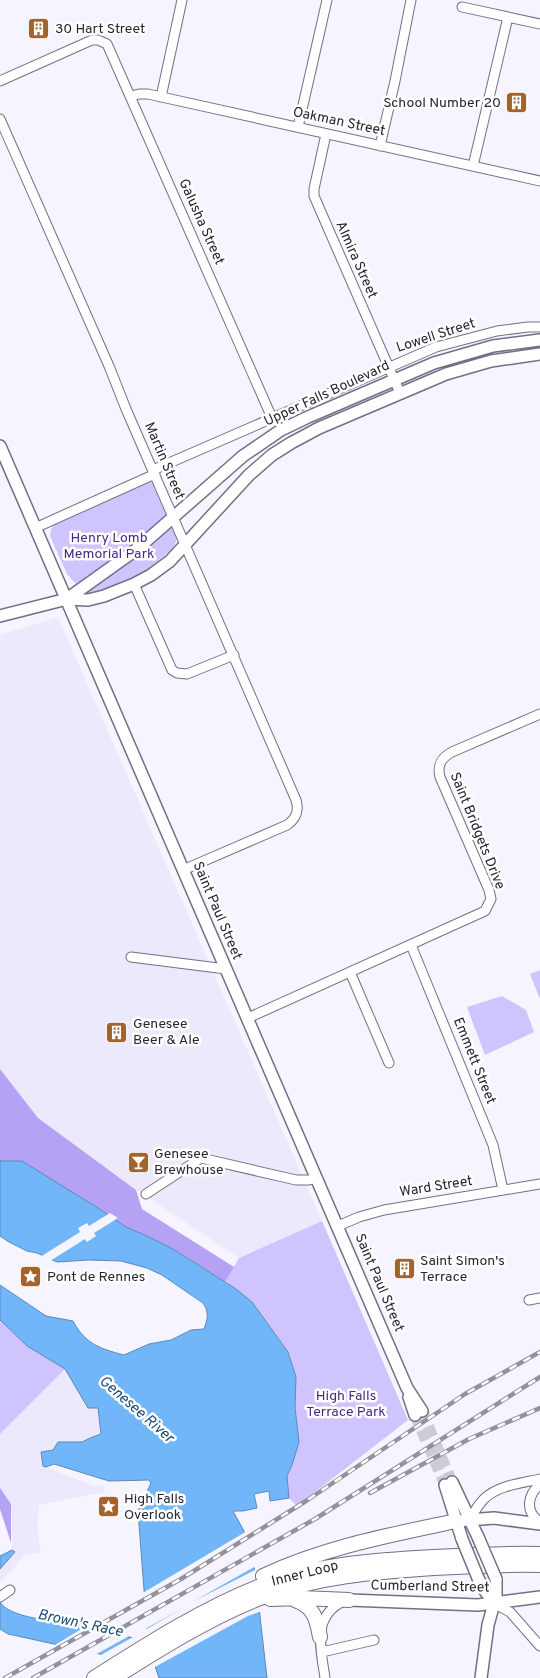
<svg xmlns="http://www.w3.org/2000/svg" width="540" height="1678" font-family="Overpass,sans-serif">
<rect width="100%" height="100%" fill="#f6f4ff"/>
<path fill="#ece9fd" d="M58 617 322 1221 239 1258 113 1174 38 1118 0 1069V635Z
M65 1369 88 1408 98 1407 102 1434 90 1438 82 1442H58L53 1450 41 1452 46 1467 94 1486 104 1485 105 1492 39 1505 37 1529 41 1552 25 1555 0 1583V1569L15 1552 12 1550 11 1504 0 1488V1434Z"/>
<path fill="#d0c4fe" d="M150 482 153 484 177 539C174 550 164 555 156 562 150 566 147 571 142 576 127 588 104 591 86 595L67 574 50 536 51 529 55 524Z
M540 970V999L530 974Z
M502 996 526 1010 534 1032 485 1055 467 1007Z
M322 1221 408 1420 297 1506 289 1498 287 1476 292 1465 299 1442 295 1408 296 1377 288 1352 252 1302 225 1282 239 1258Z
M0 1321 27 1346 65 1369 0 1434Z"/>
<path fill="#b5a2f5" d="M0 1069 38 1118 136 1190 142 1209 234 1267 225 1282 173 1249 149 1237 126 1227 98 1208 69 1191 11 1161H0Z
M0 1488 11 1504V1543L0 1509Z"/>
<path fill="#70b6f8" stroke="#5a8abc" d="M0 1161H22L98 1208 126 1227 149 1237 173 1249 236 1289 252 1302 288 1352 296 1377 295 1408 299 1442 292 1465 287 1476 289 1498 270 1501 269 1491 254 1494 257 1508 243 1511H233L244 1531 255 1572 267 1678H159L155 1666 8 1634 0 1629V1602C9 1617 48 1620 64 1623L67 1622 150 1642 147 1629 138 1511 151 1483 149 1480 109 1481 54 1464 46 1467 43 1466 41 1452 53 1450 58 1442H82L90 1438 101 1434 98 1408H88L65 1369 27 1346 0 1320V1285L46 1316 73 1321C85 1344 101 1349 124 1355L149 1344 171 1340 191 1330 204 1329C208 1319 209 1311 203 1303L162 1275 147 1268 121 1261 89 1260 57 1262 37 1253 27 1251 9 1242 0 1236Z
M12 1550 15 1552 0 1569V1556Z"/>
<path fill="#f6f4ff" d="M110 1213 118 1218 94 1233 96 1236 87 1242 85 1239 50 1261 40 1257 80 1232 78 1228 87 1223 89 1226Z
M247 1531 256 1566 194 1601 257 1569 262 1611 248 1616 153 1668 99 1656 135 1636 147 1639 145 1630 183 1608 145 1629 141 1594Z
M88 1625 92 1626 129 1636 95 1655 55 1645Z"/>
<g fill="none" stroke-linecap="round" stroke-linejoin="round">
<path stroke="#cdcbd5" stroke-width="11" stroke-dasharray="11 5.5" stroke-linecap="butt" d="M422 1411 452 1482
M415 1415 445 1485"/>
<defs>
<path id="minor" d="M462 7 540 24
M0 81 92 40H98L107 44 272 418
M131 96 139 94H148L540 181
M161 97 182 0
M0 119 109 366 126 409 296 800C299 810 297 818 287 825L183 870
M298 127 327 0
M326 134 314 189V196L400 393
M380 146 395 81 411 0
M473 166 508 17
M153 470 436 347 497 331 528 327H540
M35 528 155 474
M134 584 172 670 177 673 187 674 234 655
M411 945 493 1145 503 1190
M131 957 226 969
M350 972 389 1063
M248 1018 485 911 491 899 489 890 440 777C437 765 441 758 452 752L540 714
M146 1194 201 1158 296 1180H309L317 1178
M338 1226 359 1217 384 1210 540 1184
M529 1300 540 1298
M540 1484C528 1495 524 1511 540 1522
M470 1519C474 1512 478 1505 484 1499 498 1485 522 1483 540 1479
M0 1597 10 1590
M495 1604 510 1612 540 1646
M322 1652 374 1640
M325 1678C321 1649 311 1616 344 1601"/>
<path id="major" d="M0 446 407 1388 422 1411
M67 599 137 549 243 456 281 430 308 417 434 363 493 346 540 340
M0 616 67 599 88 600 104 596 134 584 151 575 170 561 249 475 272 455 291 443 319 428 446 374 491 361 540 354
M409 1397 415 1415
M452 1482 478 1537
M445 1485 462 1539
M456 1521 494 1518 540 1524
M478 1578 485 1591 495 1604
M349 1600 478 1605 540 1597
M481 1678 488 1625 496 1596V1579"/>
<path id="highway" d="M263 1576C325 1547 390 1535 456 1521
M270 1599 301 1598 349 1600
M295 1600C314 1606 317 1620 320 1637
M94 1678C146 1645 205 1607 263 1585 317 1564 376 1560 434 1557 469 1555 505 1553 540 1554
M114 1678C158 1650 211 1617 260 1598 316 1576 375 1572 434 1568 469 1566 505 1564 540 1565"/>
</defs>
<use href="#minor" stroke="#736f86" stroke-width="11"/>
<use href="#major" stroke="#736f86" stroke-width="14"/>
<use href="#highway" stroke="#736f86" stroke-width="16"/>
<use href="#minor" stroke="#fff" stroke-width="9"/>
<use href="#major" stroke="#fff" stroke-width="11"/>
<use href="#highway" stroke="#fff" stroke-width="14"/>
<defs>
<path id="rail" d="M370 1493 469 1439 540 1408
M5 1678 181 1579 306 1501 465 1394 540 1352
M33 1678 315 1519 540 1377"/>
</defs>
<use href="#rail" stroke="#93919c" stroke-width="4.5"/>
<use href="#rail" stroke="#fff" stroke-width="2.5" stroke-dasharray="8" stroke-linecap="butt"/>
<defs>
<path id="major-bridge" d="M478 1537 496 1579
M462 1539 478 1578"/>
</defs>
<use href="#major-bridge" stroke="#736f86" stroke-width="14" stroke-linecap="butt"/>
<use href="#major-bridge" stroke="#fff" stroke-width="11"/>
</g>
<defs>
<symbol id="building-square" viewBox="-11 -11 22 22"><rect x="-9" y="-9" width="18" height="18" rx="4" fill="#a4632d" stroke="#fff"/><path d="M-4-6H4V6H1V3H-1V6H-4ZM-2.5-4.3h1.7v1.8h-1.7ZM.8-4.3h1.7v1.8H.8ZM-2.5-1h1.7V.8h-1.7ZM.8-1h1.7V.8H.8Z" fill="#fff"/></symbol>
<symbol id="bar-square" viewBox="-11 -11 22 22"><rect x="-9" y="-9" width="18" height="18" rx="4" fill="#a4632d" stroke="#fff"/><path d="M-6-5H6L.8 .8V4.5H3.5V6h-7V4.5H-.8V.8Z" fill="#fff"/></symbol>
<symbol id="sight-square" viewBox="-11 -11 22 22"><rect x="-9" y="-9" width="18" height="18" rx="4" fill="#a4632d" stroke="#fff"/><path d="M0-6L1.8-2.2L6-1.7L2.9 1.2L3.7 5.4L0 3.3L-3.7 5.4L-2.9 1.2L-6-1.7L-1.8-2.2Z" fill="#fff"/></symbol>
</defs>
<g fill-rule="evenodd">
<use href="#building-square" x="26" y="16" width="25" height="25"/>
<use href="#building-square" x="504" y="90" width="25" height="25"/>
<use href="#building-square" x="104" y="1020" width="25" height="25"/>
<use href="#bar-square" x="126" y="1150" width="25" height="25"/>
<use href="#building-square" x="392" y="1256" width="25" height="25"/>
<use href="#sight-square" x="18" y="1264" width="25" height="25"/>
<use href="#sight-square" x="96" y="1494" width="25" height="25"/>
</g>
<g text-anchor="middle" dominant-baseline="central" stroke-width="5" stroke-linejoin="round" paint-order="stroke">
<g font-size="14" fill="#27252f" stroke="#fff" text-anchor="start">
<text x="55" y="29">30 Hart Street</text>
<text x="501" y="103" text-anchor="end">School Number 20</text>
<text x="133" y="1024">Genesee<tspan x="133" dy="16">Beer &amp; Ale</tspan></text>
<text x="154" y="1154">Genesee<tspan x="154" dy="16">Brewhouse</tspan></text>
<text x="420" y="1261">Saint Simon's<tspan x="420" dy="16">Terrace</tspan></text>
<text x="47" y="1277">Pont de Rennes</text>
<text x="124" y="1499">High Falls<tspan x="124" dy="16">Overlook</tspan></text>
</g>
<g font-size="14" fill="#27252f" stroke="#fff">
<text transform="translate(339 122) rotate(12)">Oakman Street</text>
<text transform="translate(201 222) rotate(66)">Galusha Street</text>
<text transform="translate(356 260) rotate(66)">Almira Street</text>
<text transform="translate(436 336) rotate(-18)">Lowell Street</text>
<text transform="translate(327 394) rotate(-25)">Upper Falls Boulevard</text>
<text transform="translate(164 461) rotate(67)">Martin Street</text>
<text transform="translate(477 831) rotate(68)">Saint Bridgets Drive</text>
<text transform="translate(217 911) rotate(67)">Saint Paul Street</text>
<text transform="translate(474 1061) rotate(68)">Emmett Street</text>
<text transform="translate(436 1187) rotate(-9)">Ward Street</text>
<text transform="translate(379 1283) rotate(67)">Saint Paul Street</text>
<text transform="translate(305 1574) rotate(-14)">Inner Loop</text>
<text transform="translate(430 1587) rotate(1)">Cumberland Street</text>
</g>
<g font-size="14" fill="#482886" stroke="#fff">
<text x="109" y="538">Henry Lomb<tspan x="109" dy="16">Memorial Park</tspan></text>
<text x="346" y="1396">High Falls<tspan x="346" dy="16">Terrace Park</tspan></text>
</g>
<g font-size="15" font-style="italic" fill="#194b76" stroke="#fff">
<text transform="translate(136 1410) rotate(41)">Genesee River</text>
<text transform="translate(80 1624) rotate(12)">Brown's Race</text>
</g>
</g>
</svg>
